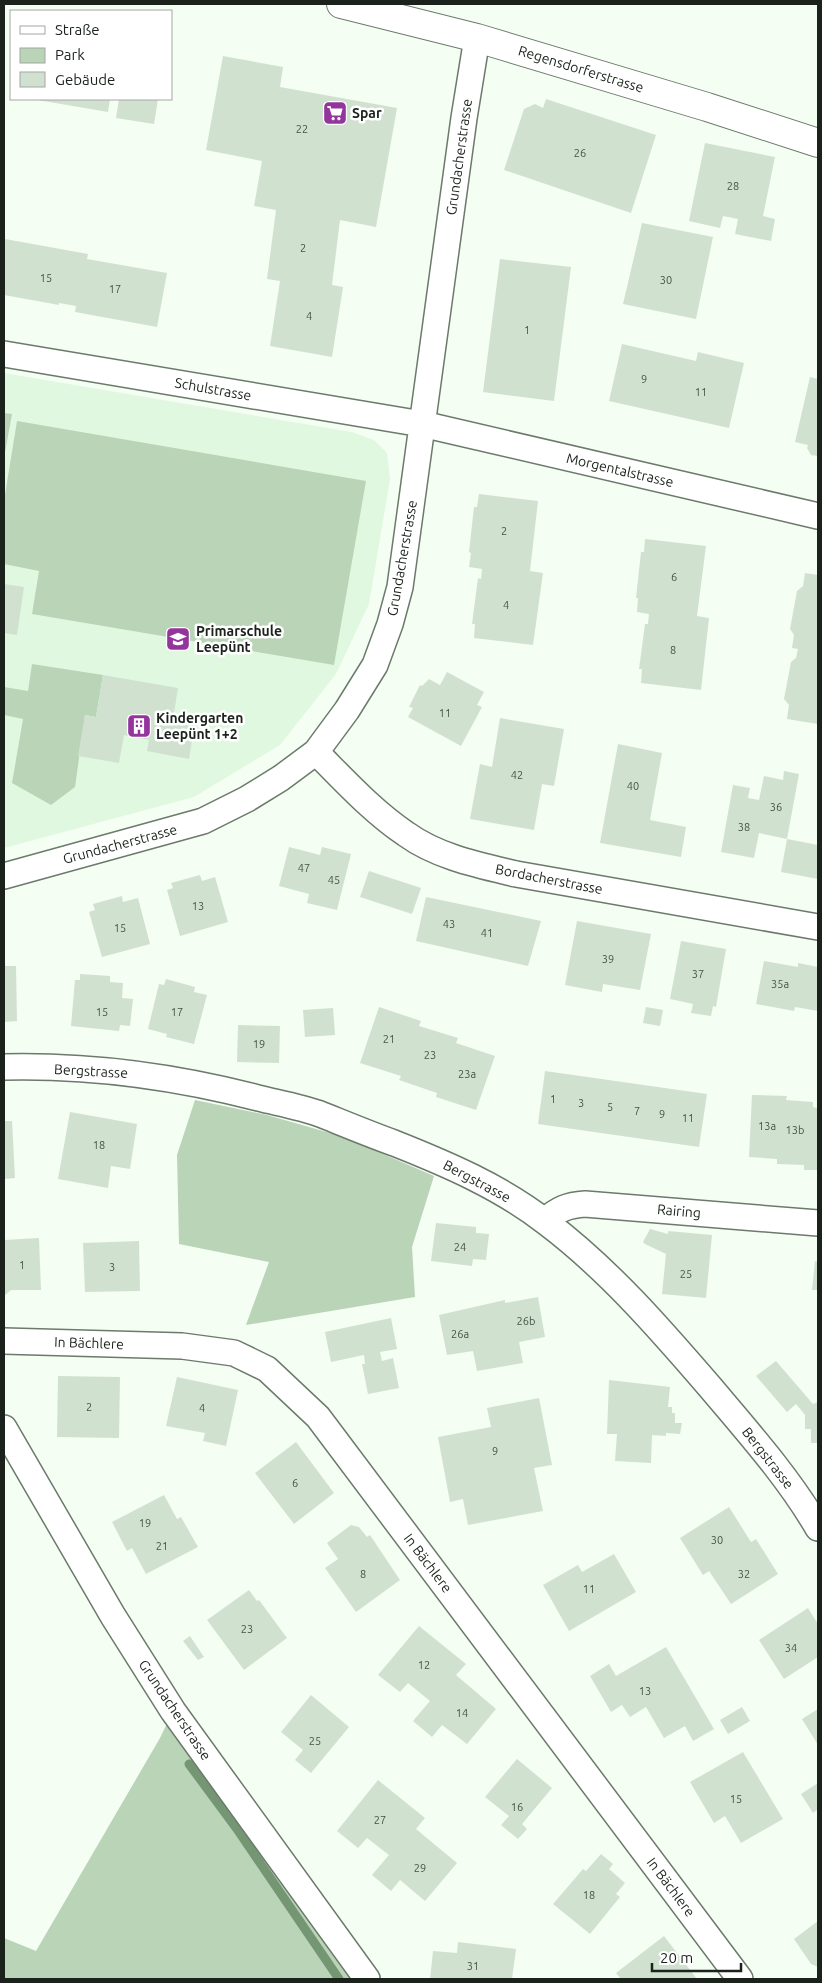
<svg xmlns="http://www.w3.org/2000/svg" width="822" height="1983" font-family="Ubuntu,sans-serif">
<rect width="100%" height="100%" fill="#f4fef3"/>
<path fill="#e1f8e0" d="M4 373 352 432 374 440 387 453 390 479 369 604 336 674 280 745 194 797 4 848Z"/>
<path fill="#b9d4b7" d="M4 413 12 414 4 458Z
M17 421 366 481 334 665 32 614 39 571 4 564V501Z
M32 664 103 675 96 717 85 715 75 787 51 805 12 783 23 719 4 715V687L28 691Z
M195 1100 267 1115 344 1137 434 1176 412 1247 415 1297 246 1325 269 1262 179 1244 177 1155Z
M173 1711 367 1979H4V1938L36 1951 160 1738Z"/>
<g fill="none" stroke-linecap="round" stroke-linejoin="round">
<path stroke="#749673" stroke-width="9" d="M189 1764 237 1829 339 1979"/>
</g>
<path fill="#d1e1d0" d="M223 56 283 67 280 87 397 108 376 227 340 220 332 285 343 287 332 357 270 346 280 281 267 279 276 210 254 206 262 161 206 150Z
M32 99H110L108 112Z
M119 99H158L154 124 116 118Z
M546 99 656 135 631 213 504 170 524 109 535 104 543 108Z
M705 143 775 157 763 216 775 219 771 241 735 234 738 219 723 216 720 228 689 221Z
M642 223 713 237 696 319 623 304Z
M5 239 88 254 87 259 167 273 157 327 75 312 76 306 59 303V305L4 295Z
M500 259 571 267 554 401 483 392Z
M622 344 696 361 698 352 744 363 729 428 609 401Z
M810 377 818 379V456L811 455 807 448 808 445 795 442Z
M479 494 538 501 530 571 543 573 533 645 474 638 475 624H472L478 578 481 579 482 569 469 567 471 553 469 552 474 507H477Z
M645 539 706 546 697 616 709 618 701 690 641 683 642 669H639L645 624H648L649 614 637 612 638 598H636L641 552H644Z
M805 573 818 575V724L787 719 789 705 784 699 791 662 796 658 798 649 792 648 794 635 790 629 797 591 803 586Z
M4 584 24 587 17 635 4 633Z
M447 672 484 692 477 705 482 707 461 746 408 717 413 708 409 707 420 685 422 686 429 679 440 685Z
M103 675 178 688 174 713 196 717 189 759 147 751 149 740 124 735 119 763 78 756 85 715 96 717Z
M500 718 564 729 554 786 542 784 534 830 470 819 480 764 492 767Z
M618 744 662 753 650 820 686 827 681 857 600 843Z
M784 771 799 774 787 839 759 833 754 858 721 852 733 785 750 788 748 798 759 800 764 776 783 780Z
M787 839 818 845V879L781 872Z
M289 847 320 855 322 847 351 854 337 910 307 903 309 894 279 886Z
M369 871 421 888 412 914 360 897Z
M200 875 202 881 215 877 228 922 180 936 167 890 173 888 171 883Z
M122 896 123 902 138 898 150 944 102 957 89 912 95 910 93 904Z
M426 897 541 921 528 966 416 941Z
M577 921 651 934 640 990 603 984 602 992 565 985Z
M681 941 726 949 716 1007 713 1006 711 1016 691 1013 693 1004 670 999Z
M764 961 798 967V963L818 967V1011L795 1007 794 1011 756 1004Z
M4 966H16L17 1021 4 1022Z
M80 974 110 976V982L123 983 122 998 133 999 130 1026 120 1025 119 1031 71 1026 75 980H80Z
M166 979 195 987 194 992 207 995 194 1044 166 1037 167 1034 148 1029 159 984 164 985Z
M379 1007 421 1021 419 1026 458 1038 456 1043 495 1056 476 1110 436 1097 437 1093 399 1080 401 1076 360 1063Z
M646 1007 663 1010 660 1026 643 1023Z
M333 1008 335 1035 305 1037 303 1010Z
M238 1025 280 1026 279 1063 237 1062Z
M545 1071 707 1094 699 1147 538 1124Z
M752 1095 787 1096 786 1100 813 1102V1107L818 1108V1170H804V1165L777 1164V1159L749 1157Z
M70 1112 137 1124 130 1169 111 1166 108 1188 58 1179Z
M4 1121H12L15 1178 4 1179Z
M436 1223 476 1227V1233L489 1234 486 1260 473 1259 472 1266 431 1261Z
M650 1229 668 1234V1231L712 1235 706 1298 662 1294 666 1254 645 1244 643 1242Z
M39 1238 41 1290H11L4 1296V1240Z
M139 1241 140 1291 85 1292 83 1243Z
M815 1261 818 1262V1290H812Z
M538 1297 545 1337 519 1342 523 1363 477 1371 473 1351 447 1355 439 1315 505 1300V1303Z
M391 1318 397 1349 380 1352 382 1361 393 1358 399 1388 368 1394 362 1364H365L364 1355 331 1362 325 1332Z
M776 1361 813 1404 818 1402V1443H811V1429H805V1415L796 1404 787 1412 756 1376Z
M58 1376 120 1377 119 1438 57 1437Z
M177 1377 238 1390 226 1446 203 1441 205 1433 166 1426Z
M609 1380 670 1387 668 1407H672V1413H675V1423H682L680 1434 666 1433V1436L652 1435 651 1463 615 1461 617 1434H607Z
M539 1398 552 1465 534 1468 543 1511 468 1525 463 1499 450 1502 438 1437 491 1427 487 1408Z
M296 1442 334 1493 294 1524 255 1473Z
M164 1495 177 1519 181 1517 198 1547 146 1574 132 1548 127 1551 112 1522Z
M729 1507 751 1542 756 1539 778 1574 731 1604 709 1571 703 1575 680 1538Z
M351 1525 359 1527 367 1537 370 1535 400 1580 356 1612 325 1568 338 1559 327 1543Z
M614 1554 636 1592 569 1631 543 1585 578 1565 582 1572Z
M249 1590 257 1601 259 1600 287 1638 244 1670 207 1620Z
M808 1608 818 1624V1657L784 1679 759 1640Z
M419 1626 466 1664 456 1675 496 1709 467 1744 442 1725 432 1737 413 1721 430 1701 408 1683 400 1692 378 1675Z
M190 1636 204 1657 198 1660 183 1641Z
M666 1647 714 1729 693 1741 685 1726 664 1738 646 1707 630 1717 622 1705 611 1712 590 1676 609 1664 616 1676Z
M311 1695 349 1727 311 1773 295 1760 303 1750 281 1732Z
M742 1707 750 1721 728 1734 720 1720Z
M818 1709V1745L802 1719Z
M743 1752 783 1819 741 1843 725 1816 714 1823 690 1782Z
M517 1759 552 1788 522 1824 527 1829 518 1839 501 1825 509 1816 485 1797Z
M378 1780 425 1818 416 1829 457 1863 425 1901 400 1880 391 1891 372 1875 389 1855 367 1838 358 1848 337 1831Z
M818 1783V1809L813 1813 801 1794Z
M601 1854 613 1864 609 1869 625 1883 616 1894 620 1897 590 1934 553 1904 583 1869 586 1871Z
M818 1921V1967L811 1964 794 1939Z
M664 1936 697 1979H621L616 1973Z
M458 1942 516 1949 512 1979H430L433 1951 457 1953Z"/>
<g fill="none" stroke-linecap="round" stroke-linejoin="round">
<defs>
<path id="minor" d="M4 354 422 424 818 516
M316 752C344 780 372 811 406 834 438 857 478 865 516 874L818 927
M4 876 203 821 247 799 281 778 316 752 347 710 375 665 390 624 400 587 464 118 477 38
M4 1067C92 1065 173 1076 258 1098 278 1103 301 1107 320 1114 345 1124 369 1134 394 1143 447 1164 501 1187 547 1223 608 1269 660 1329 710 1387 748 1432 789 1478 818 1528
M545 1221C558 1209 568 1205 585 1204L818 1223
M4 1341 182 1346 234 1353 267 1369 318 1417 740 1979
M4 1428 113 1616 173 1711 367 1979"/>
<path id="tertiary" d="M341 4 477 38 707 107 818 143"/>
</defs>
<use href="#minor" stroke="#6b7a6b" stroke-width="28"/>
<use href="#tertiary" stroke="#6b7a6b" stroke-width="30"/>
<use href="#minor" stroke="#fff" stroke-width="25"/>
<use href="#tertiary" stroke="#fff" stroke-width="28"/>
</g>
<defs>
<symbol id="supermarket-square" viewBox="-11 -11 22 22"><rect x="-9" y="-9" width="18" height="18" rx="4" fill="#94359e" stroke="#fff"/><path d="M-6-5.5h2.5l.6 2H6L4.5 2H-2.5L-4.4-4H-6ZM-1.5 3.2a1.3 1.3 0 1 0 .1 0ZM3 3.2a1.3 1.3 0 1 0 .1 0Z" fill="#fff"/></symbol>
<symbol id="school-square" viewBox="-11 -11 22 22"><rect x="-9" y="-9" width="18" height="18" rx="4" fill="#94359e" stroke="#fff"/><path d="M0-5L7-2L0 1L-7-2ZM-4 1L0 2.5L4 1V4Q0 6-4 4Z" fill="#fff"/></symbol>
<symbol id="building-square" viewBox="-11 -11 22 22"><rect x="-9" y="-9" width="18" height="18" rx="4" fill="#94359e" stroke="#fff"/><path d="M-4-6H4V6H1V3H-1V6H-4ZM-2.5-4.3h1.7v1.8h-1.7ZM.8-4.3h1.7v1.8H.8ZM-2.5-1h1.7V.8h-1.7ZM.8-1h1.7V.8H.8Z" fill="#fff"/></symbol>
</defs>
<g fill-rule="evenodd">
<use href="#supermarket-square" x="321" y="99" width="28" height="28"/>
<use href="#school-square" x="164" y="625" width="28" height="28"/>
<use href="#building-square" x="125" y="712" width="28" height="28"/>
</g>
<g text-anchor="middle" dominant-baseline="central" stroke-width="5" stroke-linejoin="round" paint-order="stroke">
<g font-size="11" fill="#485248">
<text x="302" y="129">22</text>
<text x="580" y="153">26</text>
<text x="733" y="186">28</text>
<text x="303" y="248">2</text>
<text x="46" y="278">15</text>
<text x="666" y="280">30</text>
<text x="115" y="289">17</text>
<text x="309" y="316">4</text>
<text x="527" y="330">1</text>
<text x="644" y="379">9</text>
<text x="701" y="392">11</text>
<text x="504" y="531">2</text>
<text x="674" y="577">6</text>
<text x="506" y="605">4</text>
<text x="673" y="650">8</text>
<text x="445" y="713">11</text>
<text x="517" y="775">42</text>
<text x="633" y="786">40</text>
<text x="776" y="807">36</text>
<text x="744" y="827">38</text>
<text x="304" y="868">47</text>
<text x="334" y="880">45</text>
<text x="198" y="906">13</text>
<text x="449" y="924">43</text>
<text x="120" y="928">15</text>
<text x="487" y="933">41</text>
<text x="608" y="959">39</text>
<text x="698" y="974">37</text>
<text x="780" y="984">35a</text>
<text x="102" y="1012">15</text>
<text x="177" y="1012">17</text>
<text x="389" y="1039">21</text>
<text x="259" y="1044">19</text>
<text x="430" y="1055">23</text>
<text x="467" y="1074">23a</text>
<text x="553" y="1099">1</text>
<text x="581" y="1103">3</text>
<text x="610" y="1107">5</text>
<text x="637" y="1111">7</text>
<text x="662" y="1114">9</text>
<text x="688" y="1118">11</text>
<text x="767" y="1126">13a</text>
<text x="795" y="1130">13b</text>
<text x="99" y="1145">18</text>
<text x="460" y="1247">24</text>
<text x="22" y="1265">1</text>
<text x="112" y="1267">3</text>
<text x="686" y="1274">25</text>
<text x="526" y="1321">26b</text>
<text x="460" y="1334">26a</text>
<text x="89" y="1407">2</text>
<text x="202" y="1408">4</text>
<text x="495" y="1451">9</text>
<text x="295" y="1483">6</text>
<text x="145" y="1523">19</text>
<text x="717" y="1540">30</text>
<text x="162" y="1546">21</text>
<text x="363" y="1574">8</text>
<text x="744" y="1574">32</text>
<text x="589" y="1589">11</text>
<text x="247" y="1629">23</text>
<text x="791" y="1648">34</text>
<text x="424" y="1665">12</text>
<text x="645" y="1691">13</text>
<text x="462" y="1713">14</text>
<text x="315" y="1741">25</text>
<text x="736" y="1799">15</text>
<text x="517" y="1807">16</text>
<text x="380" y="1820">27</text>
<text x="420" y="1868">29</text>
<text x="589" y="1895">18</text>
<text x="473" y="1966">31</text>
</g>
<g font-size="14" fill="#1b221b" stroke="#fff">
<text transform="translate(581 69) rotate(17)">Regensdorferstrasse</text>
<text transform="translate(459 157) rotate(-82)">Grundacherstrasse</text>
<text transform="translate(213 389) rotate(10)">Schulstrasse</text>
<text transform="translate(620 470) rotate(13)">Morgentalstrasse</text>
<text transform="translate(402 558) rotate(-80)">Grundacherstrasse</text>
<text transform="translate(120 844) rotate(-15)">Grundacherstrasse</text>
<text transform="translate(549 879) rotate(11)">Bordacherstrasse</text>
<text transform="translate(91 1071) rotate(3)">Bergstrasse</text>
<text transform="translate(477 1181) rotate(28)">Bergstrasse</text>
<text transform="translate(679 1211) rotate(5)">Rairing</text>
<text transform="translate(89 1343) rotate(2)">In Bächlere</text>
<text transform="translate(768 1458) rotate(52)">Bergstrasse</text>
<text transform="translate(428 1563) rotate(53)">In Bächlere</text>
<text transform="translate(175 1710) rotate(56)">Grundacherstrasse</text>
<text transform="translate(671 1887) rotate(53)">In Bächlere</text>
</g>
<g font-size="14" font-weight="bold" fill="#1b221b" stroke="#fff" text-anchor="start">
<text x="352" y="113">Spar</text>
<text x="196" y="631">Primarschule<tspan x="196" dy="16">Leepünt</tspan></text>
<text x="156" y="718">Kindergarten<tspan x="156" dy="16">Leepünt 1+2</tspan></text>
</g>
</g>
<rect width="822" height="1983" fill="none" stroke="#1b221b" stroke-width="10"/>
<rect x="10" y="10" width="162" height="90" fill="#ffffff" stroke="#a4a7a4"/>
<rect x="20" y="26" width="25" height="8" fill="#ffffff" stroke="#a4a7a4"/>
<text x="55" y="35" font-size="15" fill="#1b221b">Straße</text>
<rect x="20" y="48" width="25" height="15" fill="#b9d4b7" stroke="#a4a7a4"/>
<text x="55" y="60" font-size="15" fill="#1b221b">Park</text>
<rect x="20" y="72" width="25" height="15" fill="#d1e1d0" stroke="#a4a7a4"/>
<text x="55" y="85" font-size="15" fill="#1b221b">Gebäude</text>
<path d="M652 1963v8h89v-8" fill="none" stroke="#1b221b" stroke-width="2.5"/>
<text x="660" y="1963" font-size="15" fill="#1b221b" stroke="#ffffff" stroke-width="4" paint-order="stroke">20 m</text>
</svg>
